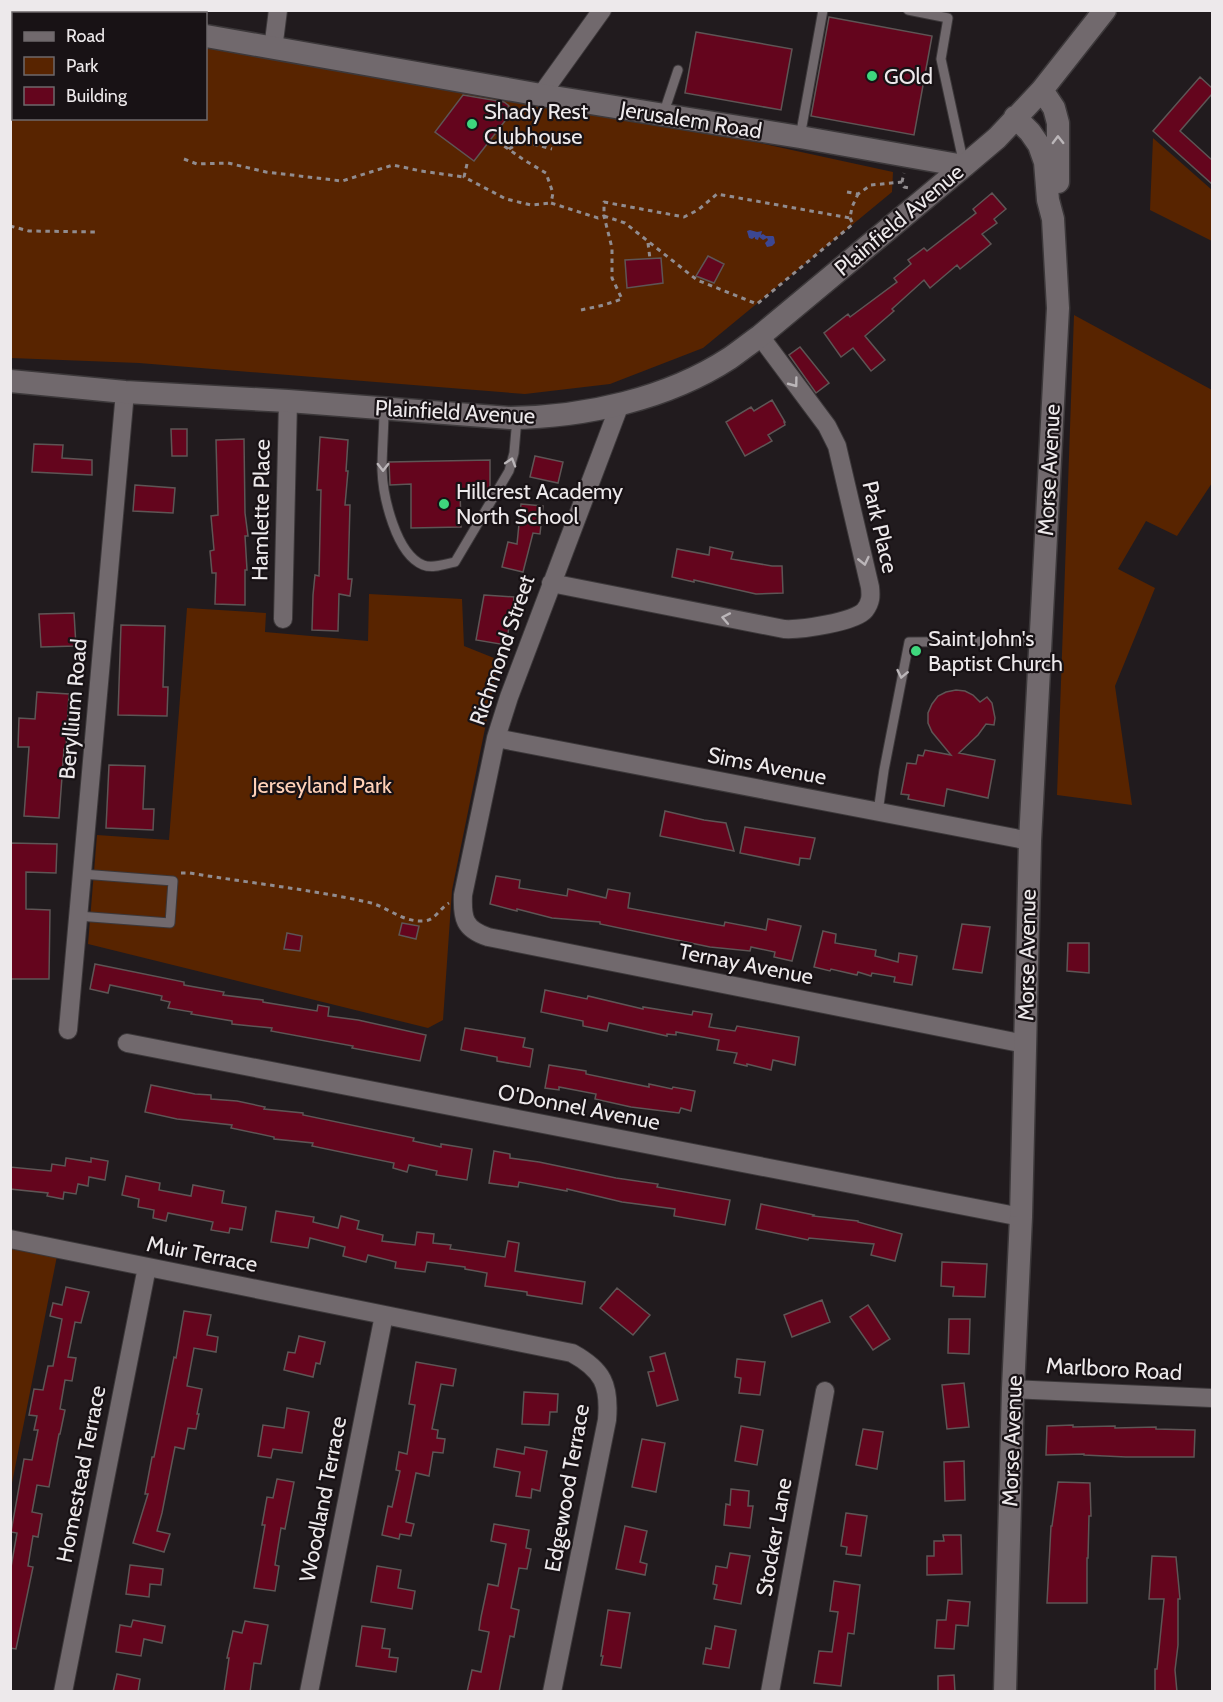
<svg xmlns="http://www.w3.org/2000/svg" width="1223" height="1702" font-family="Cabin,sans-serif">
<rect width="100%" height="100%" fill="#211b1e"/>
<path fill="#582400" d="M10 18H14V118H206V48L550 102 713 133 893 172 892 192 703 348 610 384 525 394 139 363 11 358Z
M1153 138 1212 190V241L1150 210Z
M1074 315 1212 390V483L1177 536 1146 521 1118 569 1155 588 1115 686 1132 805 1057 795Z
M369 594 462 599 464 646 499 660 452 890 443 1020 428 1028 88 944 97 835 169 840 187 608 266 613 265 632 368 641Z
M11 1246 57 1256 11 1488Z"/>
<path fill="#3c4793" d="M750 230 757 232 762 231 761 235 763 234 766 236H773L774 237 775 243 772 246 767 247 765 243 768 240 767 238 763 240 759 237 758 240 755 239V237L752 239 749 238 747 231Z"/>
<path fill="#64051d" stroke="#5e5555" stroke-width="1.5" d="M829 17 932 36 914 135 811 116Z
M696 32 792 49 781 110 685 93Z
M1200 77 1212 88V94L1180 131 1212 160V184L1153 131Z
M463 95 504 102 509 106 503 113 508 117 474 161 435 132Z
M992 193 1006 209 994 219 997 223 982 234 991 244 960 269 957 265 930 288 924 280 892 309 894 311 865 336 885 360 871 371 853 348 841 357 824 333 848 314 850 317 897 282 894 278 911 264 908 260 924 248 927 251 976 213 973 209Z
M708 256 724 264 714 283 696 276Z
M661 258 663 283 627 288 625 260Z
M800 347 829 383 816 393 789 355Z
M772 400 785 422H784L785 425 768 435 772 441 745 456 726 422 751 407 754 411Z
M171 429H187V456H172Z
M320 437 348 440 346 471H348L345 505H350L348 579H352L350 596 339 594 338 631 312 630 313 595 315 575 319 576 321 490H317Z
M244 439 245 513 248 536H245L247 570H245V605L215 604 216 573H212L210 551 214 550 211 516 218 515 216 440Z
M34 444 63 445 62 458 92 460V475L32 472Z
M535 456 563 462 558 483 530 477Z
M490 460V489H460L461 527 411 528V484L390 485 389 462Z
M135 485 175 488 173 513 133 511Z
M521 504 543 506 540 534 533 533 523 572 502 567 508 542 517 544Z
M710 547 733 552 731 559 772 566H782L783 593 756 594 694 580V582L672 577 677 549 709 555Z
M484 595 514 597 513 616 511 615 506 645 476 640Z
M74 613 76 646 41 647 39 614Z
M121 625 165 626 163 687H168L167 716 118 715Z
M956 690 965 691 973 695 980 702 987 697 992 703 995 718 994 725 986 724 978 735 959 753 995 760 988 798 947 789 944 806 908 799 909 795 901 794 907 763 916 764 918 755 923 756 925 750 951 755 932 732 928 723V713L932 704 938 696 946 692Z
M37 692 69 694 66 749H64L59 818 24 816 29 747H18L19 718 35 719Z
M109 765 145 766 143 809H154L153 830 106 828Z
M665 811 704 820 726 823 734 851 660 836Z
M745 827 815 838 810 859 800 858 799 865 740 853Z
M10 843 57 844 56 873 26 872V909L50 910 49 979H10Z
M496 876 520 880 519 888 567 896 568 889 606 898 608 889 630 893 628 908 724 926 725 922 766 930 768 919 801 926 792 961 774 957 775 952 751 947 750 951 710 947 600 924V922L552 918 517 909V911L490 904Z
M402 923 419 926 416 939 399 935Z
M962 924 990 927 982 973 953 969Z
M823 931 836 934 835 943 876 950 875 956 898 962 899 953 917 956 912 985 894 982 895 977 872 973 871 976 858 972 857 975 831 969 830 971 814 967Z
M287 933 302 936 300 951 284 949Z
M1068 943H1089V973L1067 971Z
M95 964 184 982V985L224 992 223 995 263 1000V1002L317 1011 318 1005 329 1007 328 1016 358 1020 426 1035 420 1061 352 1048 353 1046 271 1031 272 1028 232 1024V1021L191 1014 192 1012 168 1008 170 1002 161 1000 162 996 110 985 108 993 90 989Z
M545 990 587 999 588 996 643 1009V1007L692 1015 693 1011 712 1014 709 1027 735 1031 737 1026 799 1037 795 1065 773 1060 771 1070 747 1064V1066L734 1063 737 1053 717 1050 719 1040 676 1032V1035L667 1034V1036L609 1023 607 1031 583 1026V1021L541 1012Z
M465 1028 525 1038 523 1047 533 1049 530 1067 497 1061V1057L461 1050Z
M549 1065 586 1071V1074L649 1087V1084L672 1089 673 1087 695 1091 691 1111 681 1108 679 1113 631 1107 595 1099 596 1094 559 1087V1090L545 1088Z
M151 1085 195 1094 211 1095V1099L237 1101 265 1107 264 1109 303 1113V1115L414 1138 413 1141 441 1147V1144L472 1149 467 1180 436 1175 437 1171 409 1165 407 1172 393 1168 394 1163 312 1146 313 1143 274 1139V1137L231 1128 232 1125 177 1119 145 1112Z
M494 1151 510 1154V1158L539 1162 616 1178 658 1184 657 1187 730 1200 725 1225 674 1216 675 1209 622 1202 567 1189V1191L519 1182 518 1187 489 1183Z
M66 1158 91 1162V1158L108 1161 105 1180 89 1177 88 1186 78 1184 76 1194 64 1192 63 1199 47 1196 48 1193 10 1189V1167L51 1171 52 1164 65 1166Z
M126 1176 160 1183 159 1190 191 1196 193 1185 224 1191 222 1203 246 1207 242 1230 230 1228 229 1233 211 1230 213 1222 168 1213 166 1221 153 1218 154 1210 138 1207 139 1199 122 1195Z
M761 1204 814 1215 813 1216 858 1221V1222L902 1234 895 1261 871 1255 874 1244 809 1238 808 1240 756 1229Z
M276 1211 314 1217 313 1222 338 1228 341 1216 359 1221 357 1229 383 1235 382 1241 415 1245 417 1232 434 1234 433 1243 451 1245 450 1249 505 1257 508 1241 519 1243 515 1271 585 1282 582 1304 527 1295V1292L485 1286 487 1273 465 1269V1267L427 1262 425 1272 395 1268 396 1262 368 1255 366 1262 343 1256 345 1247 310 1238 308 1248 271 1242Z
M942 1262 987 1264 985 1297 953 1296 954 1287 941 1286Z
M66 1287 89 1292 81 1323 75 1322 68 1357 76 1358 72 1381 65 1380 60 1409 65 1410 60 1434H59L49 1487 37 1485 32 1512 42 1514 38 1537 33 1536 28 1566 33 1567 16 1649 10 1648V1573L17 1533 11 1532 24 1459 32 1460 38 1430H34L37 1416 29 1415 34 1389 43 1390 48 1366H53L62 1319 50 1316 53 1303 62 1305Z
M617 1288 650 1315 633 1335 600 1308Z
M822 1300 830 1322 792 1337 784 1315Z
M868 1305 890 1339 873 1350 850 1317Z
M184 1311 211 1315 207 1335 218 1337 216 1352 194 1348 187 1386 202 1389 197 1414H199L196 1429 188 1428 184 1449 175 1447 162 1513 157 1531 170 1534 164 1552 133 1543 148 1494H145L152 1457H154L174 1357 176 1358Z
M949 1319H970L969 1354 948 1353Z
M299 1336 325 1342 320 1364 316 1363 313 1377 284 1370 288 1352 295 1353Z
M665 1353 678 1400 657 1406 648 1372 654 1371 650 1357Z
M737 1359 765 1362 760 1395 739 1393 741 1378 735 1377Z
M416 1362 456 1369 453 1386 441 1384 432 1429 438 1430 437 1438 445 1439 443 1453 433 1452 429 1476 416 1473 406 1522 414 1524 411 1536 400 1534 399 1539 382 1535 388 1506 392 1507 400 1471 396 1470 399 1452 407 1454 415 1405 409 1404Z
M964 1383 969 1427 947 1429 942 1385Z
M524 1392 558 1394 557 1412H550L549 1425 522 1424Z
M287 1408 309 1412 302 1453 273 1449 271 1458 258 1456 263 1425 284 1428Z
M1073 1425V1427L1115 1426V1428L1156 1427V1429L1195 1430 1194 1457H1126L1084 1455V1454L1046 1455 1047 1426Z
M741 1426 763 1430 757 1465 735 1461Z
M863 1429 883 1432 877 1469 856 1465Z
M642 1439 665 1443 656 1492 632 1487Z
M525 1447 547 1451 540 1491 532 1489 531 1498 516 1496 520 1472 494 1467 497 1449 524 1454Z
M964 1461 965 1500 945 1501 944 1462Z
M277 1479 294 1482 285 1529 281 1528 275 1565 279 1566 275 1591 254 1588 265 1525H262L267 1497 273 1498Z
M1058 1482 1090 1483 1091 1516H1089L1088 1558H1087V1603H1047L1051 1526H1052Z
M731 1489 749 1491 748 1506H753L750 1528 724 1525 726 1504 730 1505Z
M846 1513 867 1516 861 1556 846 1554 847 1547 841 1546Z
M494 1524 529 1530 526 1548 531 1549 527 1569 519 1568 511 1608 519 1610 514 1637 510 1636 499 1692H467L472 1670 481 1672 489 1632 479 1630 481 1617 488 1584 498 1586 506 1544 491 1541Z
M625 1526 647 1531 640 1562 647 1564 645 1575 616 1569Z
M943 1535H961L962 1574 927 1575V1556H934V1541H944Z
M730 1553 750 1556 741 1604 714 1599 717 1585 713 1584 716 1566 727 1568Z
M1152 1556 1176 1557 1180 1599H1178V1645L1175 1670 1177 1692H1155V1669H1157L1164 1599H1149Z
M130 1565 163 1569 161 1585 150 1584 149 1597 126 1594Z
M377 1566 401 1570 398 1588 415 1591 412 1609 371 1602Z
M834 1581 860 1585 854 1634 848 1633 841 1686 814 1683 819 1651 832 1652 838 1612 830 1611Z
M948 1600 970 1602 968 1626 956 1625 954 1649 935 1648 937 1620H946Z
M608 1610 630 1613 621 1668 601 1665 603 1656H601Z
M133 1620 165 1626 162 1643 144 1639 141 1656 116 1652 120 1625 131 1627Z
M245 1621 268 1625 261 1664 254 1663 250 1692H224L229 1658H227L233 1631 242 1633Z
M362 1626 385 1629 382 1648 390 1649 389 1657 398 1658 396 1672 356 1666Z
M715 1626 736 1630 729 1668 703 1664 706 1648 711 1649Z
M117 1674 140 1679 138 1692H113Z
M954 1675 955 1692H938V1676Z"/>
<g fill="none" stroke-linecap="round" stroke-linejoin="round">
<defs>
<path id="service" d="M908 10 948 18 941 59 964 165
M120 14V10
M170 14V10
M663 115 678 70
M800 137 823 10
M384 409C384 429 382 450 382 470 383 497 396 554 423 565 433 569 445 564 455 562L509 471 514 453 517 418
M878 812 884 770 909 642 1040 641
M78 916 170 923 173 881 82 874"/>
<path id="minor" d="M273 49 278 10
M541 95 602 10
M620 404 509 697 496 738 463 895C462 918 464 929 488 937L1025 1044
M551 583 784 629C800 630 856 622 865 610 871 602 871 596 870 587L837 446 827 426 760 336
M283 619 288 401
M496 738 1030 841
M68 1030 125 392
M127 1043 1021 1217
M10 1239 572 1353C603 1370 610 1385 607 1420L552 1692
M1013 1389 1212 1398
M63 1692 147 1267
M309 1692 384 1315
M770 1692 825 1391"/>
<path id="tertiary" d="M74 10 89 14
M206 36 541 95 800 137 964 166
M1042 90 1054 108 1058 123V182
M10 381 125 392 288 401 510 418C585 417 667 399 730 358 740 351 750 343 760 336L964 166 997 138 1042 90 1105 10
M1005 1692 1013 1389 1021 1217 1030 841 1058 308 1053 219 1048 200 1045 162 1039 145 1030 132 1015 117"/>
</defs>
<use href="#service" stroke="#3c383a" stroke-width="11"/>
<use href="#minor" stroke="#3c383a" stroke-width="20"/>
<use href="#tertiary" stroke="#3c383a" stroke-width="25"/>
<path stroke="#918c8f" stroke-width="3" stroke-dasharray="4.5 4.5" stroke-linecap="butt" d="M497 141 524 160 546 173 553 193 551 203 598 218 604 216 612 248V278L622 299 604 305 581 310
M509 149 522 141 552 149
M184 159 197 164 228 163 266 172 342 181 393 165 421 171 464 177
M467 164 464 177 506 199 531 205 551 203
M902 182 904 173
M847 192 858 194 871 185 902 182 904 187 910 188
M850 218 853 224 757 304 697 280 625 223 604 216V202L684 217 698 210 717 194 850 218 852 207 858 194
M10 226 29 231 98 232
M648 243 650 259
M181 873H190C249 883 309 889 367 902 387 906 401 922 423 921 435 921 439 909 449 903"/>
<use href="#service" stroke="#71696d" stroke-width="9"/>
<use href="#minor" stroke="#71696d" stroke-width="18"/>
<use href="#tertiary" stroke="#71696d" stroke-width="22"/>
</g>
<defs><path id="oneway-chevron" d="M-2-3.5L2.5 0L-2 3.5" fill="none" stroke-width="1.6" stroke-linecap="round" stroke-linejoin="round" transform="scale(1.5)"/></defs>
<g stroke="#bbb6b9">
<use href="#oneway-chevron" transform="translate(1058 140) rotate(-91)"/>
<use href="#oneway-chevron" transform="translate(794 383) rotate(53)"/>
<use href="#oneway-chevron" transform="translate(511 462) rotate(-73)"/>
<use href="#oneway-chevron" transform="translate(383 467) rotate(90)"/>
<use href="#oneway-chevron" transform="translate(864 561) rotate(77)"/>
<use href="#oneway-chevron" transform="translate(726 618) rotate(-169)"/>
<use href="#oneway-chevron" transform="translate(902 674) rotate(102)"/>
</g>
<g fill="#3ed77d" stroke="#181215" stroke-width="2">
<circle cx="872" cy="76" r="6"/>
<circle cx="472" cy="124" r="6"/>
<circle cx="444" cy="504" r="6"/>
<circle cx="916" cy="651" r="6"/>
</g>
<g text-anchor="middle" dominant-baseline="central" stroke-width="4.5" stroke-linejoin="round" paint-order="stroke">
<g font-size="22" fill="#ede9eb" stroke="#181215" text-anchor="start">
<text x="884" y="76">GOld</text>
<text x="484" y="111">Shady Rest<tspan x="484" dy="25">Clubhouse</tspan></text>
<text x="456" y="491">Hillcrest Academy<tspan x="456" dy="25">North School</tspan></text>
<text x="928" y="638">Saint John's<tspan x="928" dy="25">Baptist Church</tspan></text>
</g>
<g font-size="22" fill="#ede9eb" stroke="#181215">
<text transform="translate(691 120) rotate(9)">Jerusalem Road</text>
<text transform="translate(899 220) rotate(-40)">Plainfield Avenue</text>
<text transform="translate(455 412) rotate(3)">Plainfield Avenue</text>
<text transform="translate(1049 470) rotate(-87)">Morse Avenue</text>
<text transform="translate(261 510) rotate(-89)">Hamlette Place</text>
<text transform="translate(880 527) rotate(77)">Park Place</text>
<text transform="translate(502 650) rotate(-71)">Richmond Street</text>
<text transform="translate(73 709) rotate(-85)">Beryllium Road</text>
<text transform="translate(767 766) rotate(11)">Sims Avenue</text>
<text transform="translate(1027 955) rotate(-89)">Morse Avenue</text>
<text transform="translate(746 964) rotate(11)">Ternay Avenue</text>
<text transform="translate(579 1107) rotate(11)">O'Donnel Avenue</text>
<text transform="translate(202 1254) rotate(11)">Muir Terrace</text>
<text transform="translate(1114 1369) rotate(3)">Marlboro Road</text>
<text transform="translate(1012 1441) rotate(-88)">Morse Avenue</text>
<text transform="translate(81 1474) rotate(-79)">Homestead Terrace</text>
<text transform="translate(567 1488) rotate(-80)">Edgewood Terrace</text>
<text transform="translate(323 1499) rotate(-79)">Woodland Terrace</text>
<text transform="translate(774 1537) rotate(-80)">Stocker Lane</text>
</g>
<g font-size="22" fill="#ffd1b8" stroke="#181215">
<text x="322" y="785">Jerseyland Park</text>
</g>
</g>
<rect width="1223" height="1702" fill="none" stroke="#ede9eb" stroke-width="24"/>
<rect x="12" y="12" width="195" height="108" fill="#181215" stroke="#6d686b" stroke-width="1.5"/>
<rect x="24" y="32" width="30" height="9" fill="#71696d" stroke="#6d686b" stroke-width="1.5"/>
<text x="66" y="42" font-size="18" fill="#ede9eb">Road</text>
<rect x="24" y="57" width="30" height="18" fill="#582400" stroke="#6d686b" stroke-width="1.5"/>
<text x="66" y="72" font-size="18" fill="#ede9eb">Park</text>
<rect x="24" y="87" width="30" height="18" fill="#64051d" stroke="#6d686b" stroke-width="1.5"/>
<text x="66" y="102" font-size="18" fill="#ede9eb">Building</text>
</svg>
